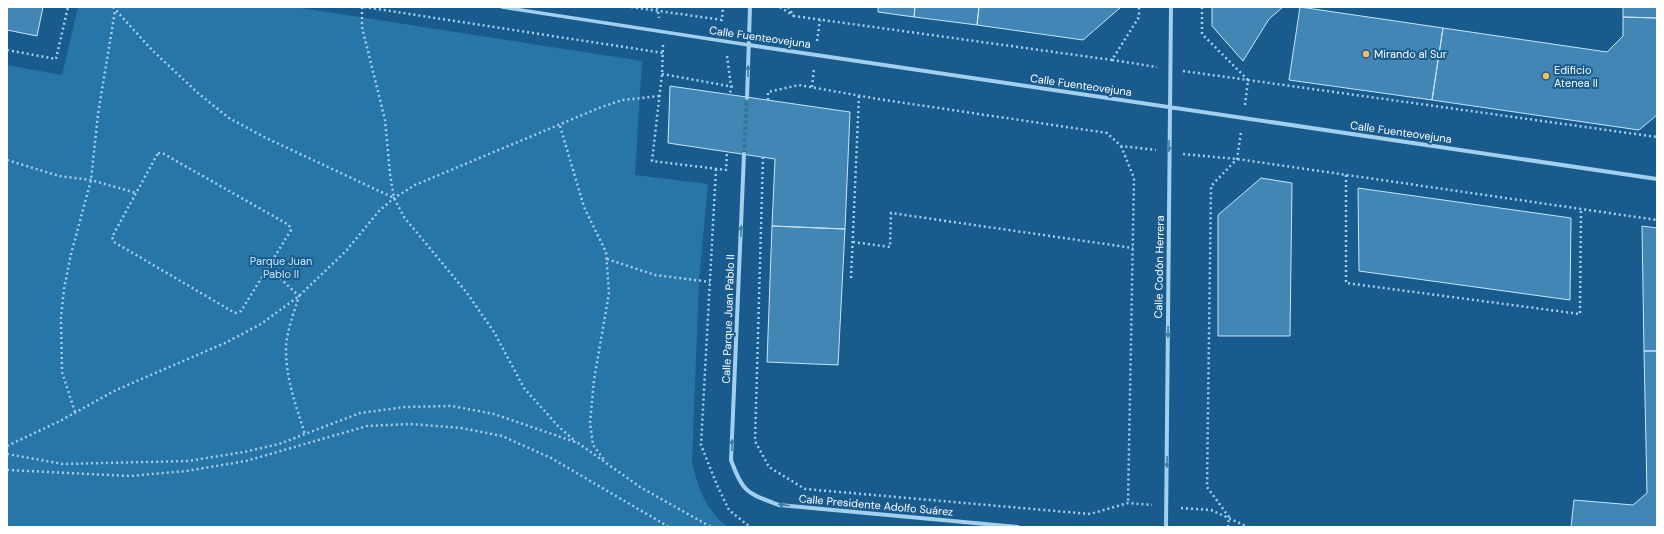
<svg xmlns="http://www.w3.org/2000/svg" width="1664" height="534" font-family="'DM Sans',sans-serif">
<rect width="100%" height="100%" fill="#185b8c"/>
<path fill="#2875a8" d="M78 7H295L642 61 635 175 708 184 699 281 692 463C699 490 705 509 728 527H7V65L62 75Z"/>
<path fill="#4186b4" stroke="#c9e6fa" d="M7 7H43L37 36 7 30Z
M878 7H915L914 17 878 12Z
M915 7H979L977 25 914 17Z
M979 7H1121L1083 40 977 25Z
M1212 7H1283L1269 19 1243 61 1212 26Z
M1300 7 1443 28 1432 100 1289 80Z
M1623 7H1657V18L1623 17Z
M1623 17 1657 18V115L1639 130 1432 100 1443 28 1607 52 1623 36Z
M670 86 850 112 845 229 772 226 775 159 668 143Z
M1261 178 1292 183 1290 336H1218V215Z
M1358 188 1571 218 1570 300 1359 271Z
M772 226 845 229 838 365 767 362Z
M1642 226 1657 228V351H1644Z
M1644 351H1657V527H1571L1574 500 1633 505 1647 493Z"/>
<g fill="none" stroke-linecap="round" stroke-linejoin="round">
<path stroke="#3b749d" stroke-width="4" stroke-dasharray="4 2" stroke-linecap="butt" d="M744 154 747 98"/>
<path stroke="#a3d0ee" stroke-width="2.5" stroke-dasharray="2 3" stroke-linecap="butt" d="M113 7 152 50 198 93 229 118 266 138 394 198
M362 7V27L385 120 390 174 394 198 404 217 467 293 494 332 524 388 558 426 576 442
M364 7 663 53
M631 7 722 20 723 7
M657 7 659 18
M780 7 794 16
M788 7 794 16 1112 60 1139 17V7
M1202 7V34L1248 80
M817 41 820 20
M663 45 662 74 652 161 726 170 727 152
M7 50 56 59 68 7
M727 56 731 86 730 95
M1112 60 1157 67
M1183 71 1248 80
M662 74 734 87
M812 87 814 68
M768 100V92L799 85 878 99 1107 133 1121 146 1156 150
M1245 105 1248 80 1657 137
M560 126 584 207 606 252 609 293 594 380 590 423 593 445 605 461
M1121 146 1134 178 1128 503
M158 153 164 154 289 225 291 230 241 311 235 313 114 242 112 237Z
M1183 154 1237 159 1657 220
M763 157 755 441 769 467 805 489 1090 514 1128 503 1152 505
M7 160 59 176 91 180 136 193
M716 169 701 445 717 485 729 510 750 527
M1346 175V283L1580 314 1581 209
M853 242 890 247 891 213 1133 248
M607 259 655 275 710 282
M269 268 299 296C294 313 286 332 286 350 286 379 296 406 305 434
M851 278 859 96
M75 412 62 372 61 318 64 289 71 254 91 180 98 114 115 11
M7 446 60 421 116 390 225 343 261 324 299 296 346 251 379 211 394 198 415 185 599 108 622 100 660 96
M7 454 63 464 188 461 244 452 279 444 360 413 405 407 452 406 494 414 578 443 640 487 711 527
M7 470 130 476 186 471 246 461 367 426 411 424 461 428 502 436 551 458 669 527
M1181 508 1211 510 1248 527
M1228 527 1229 517 1207 487 1211 186 1237 159 1241 132"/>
<path stroke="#a3d0ee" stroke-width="3.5" d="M502 7 749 45"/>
<path stroke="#a3d0ee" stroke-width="4" d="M749 45 1657 179
M747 98 750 7
M744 154 731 460C743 493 747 493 779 505L1018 527
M1166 527 1171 7"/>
</g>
<defs><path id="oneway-solid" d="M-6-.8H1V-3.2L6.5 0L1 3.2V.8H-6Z"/></defs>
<g fill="#427ea9">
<use href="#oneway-solid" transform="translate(748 71) rotate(-88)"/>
<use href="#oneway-solid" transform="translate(1169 146) rotate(91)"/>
<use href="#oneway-solid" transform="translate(741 231) rotate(-88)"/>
<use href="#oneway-solid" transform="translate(1168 332) rotate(91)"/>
<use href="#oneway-solid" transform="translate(732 445) rotate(-88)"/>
<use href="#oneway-solid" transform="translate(1167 462) rotate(91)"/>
<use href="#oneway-solid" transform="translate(784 505) rotate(-173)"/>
</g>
<g fill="#ffba60" stroke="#185b8c" stroke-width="1.5">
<circle cx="1366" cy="54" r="4"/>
<circle cx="1546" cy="76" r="4"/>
</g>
<g text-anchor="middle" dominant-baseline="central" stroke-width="4" stroke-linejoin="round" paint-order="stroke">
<g font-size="11" fill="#fff" stroke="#185b8c">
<text transform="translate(760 37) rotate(8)">Calle Fuenteovejuna</text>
<text transform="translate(1081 85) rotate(8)">Calle Fuenteovejuna</text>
<text transform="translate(1401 132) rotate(8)">Calle Fuenteovejuna</text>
<text transform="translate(1159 267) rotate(-89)">Calle Codón Herrera</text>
<text transform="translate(728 319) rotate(-88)">Calle Parque Juan Pablo II</text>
<text transform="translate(876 505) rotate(5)">Calle Presidente Adolfo Suárez</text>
</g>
<g font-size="11" fill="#fff" stroke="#185b8c" text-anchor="start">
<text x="1374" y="54">Mirando al Sur</text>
<text x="1554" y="70">Edificio<tspan x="1554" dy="13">Atenea II</tspan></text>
</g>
<g font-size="11" fill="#c9e6fa" stroke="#185b8c">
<text x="281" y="261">Parque Juan<tspan x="281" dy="13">Pablo II</tspan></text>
</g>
</g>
<rect width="1664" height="534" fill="none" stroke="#ffffff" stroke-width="16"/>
</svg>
